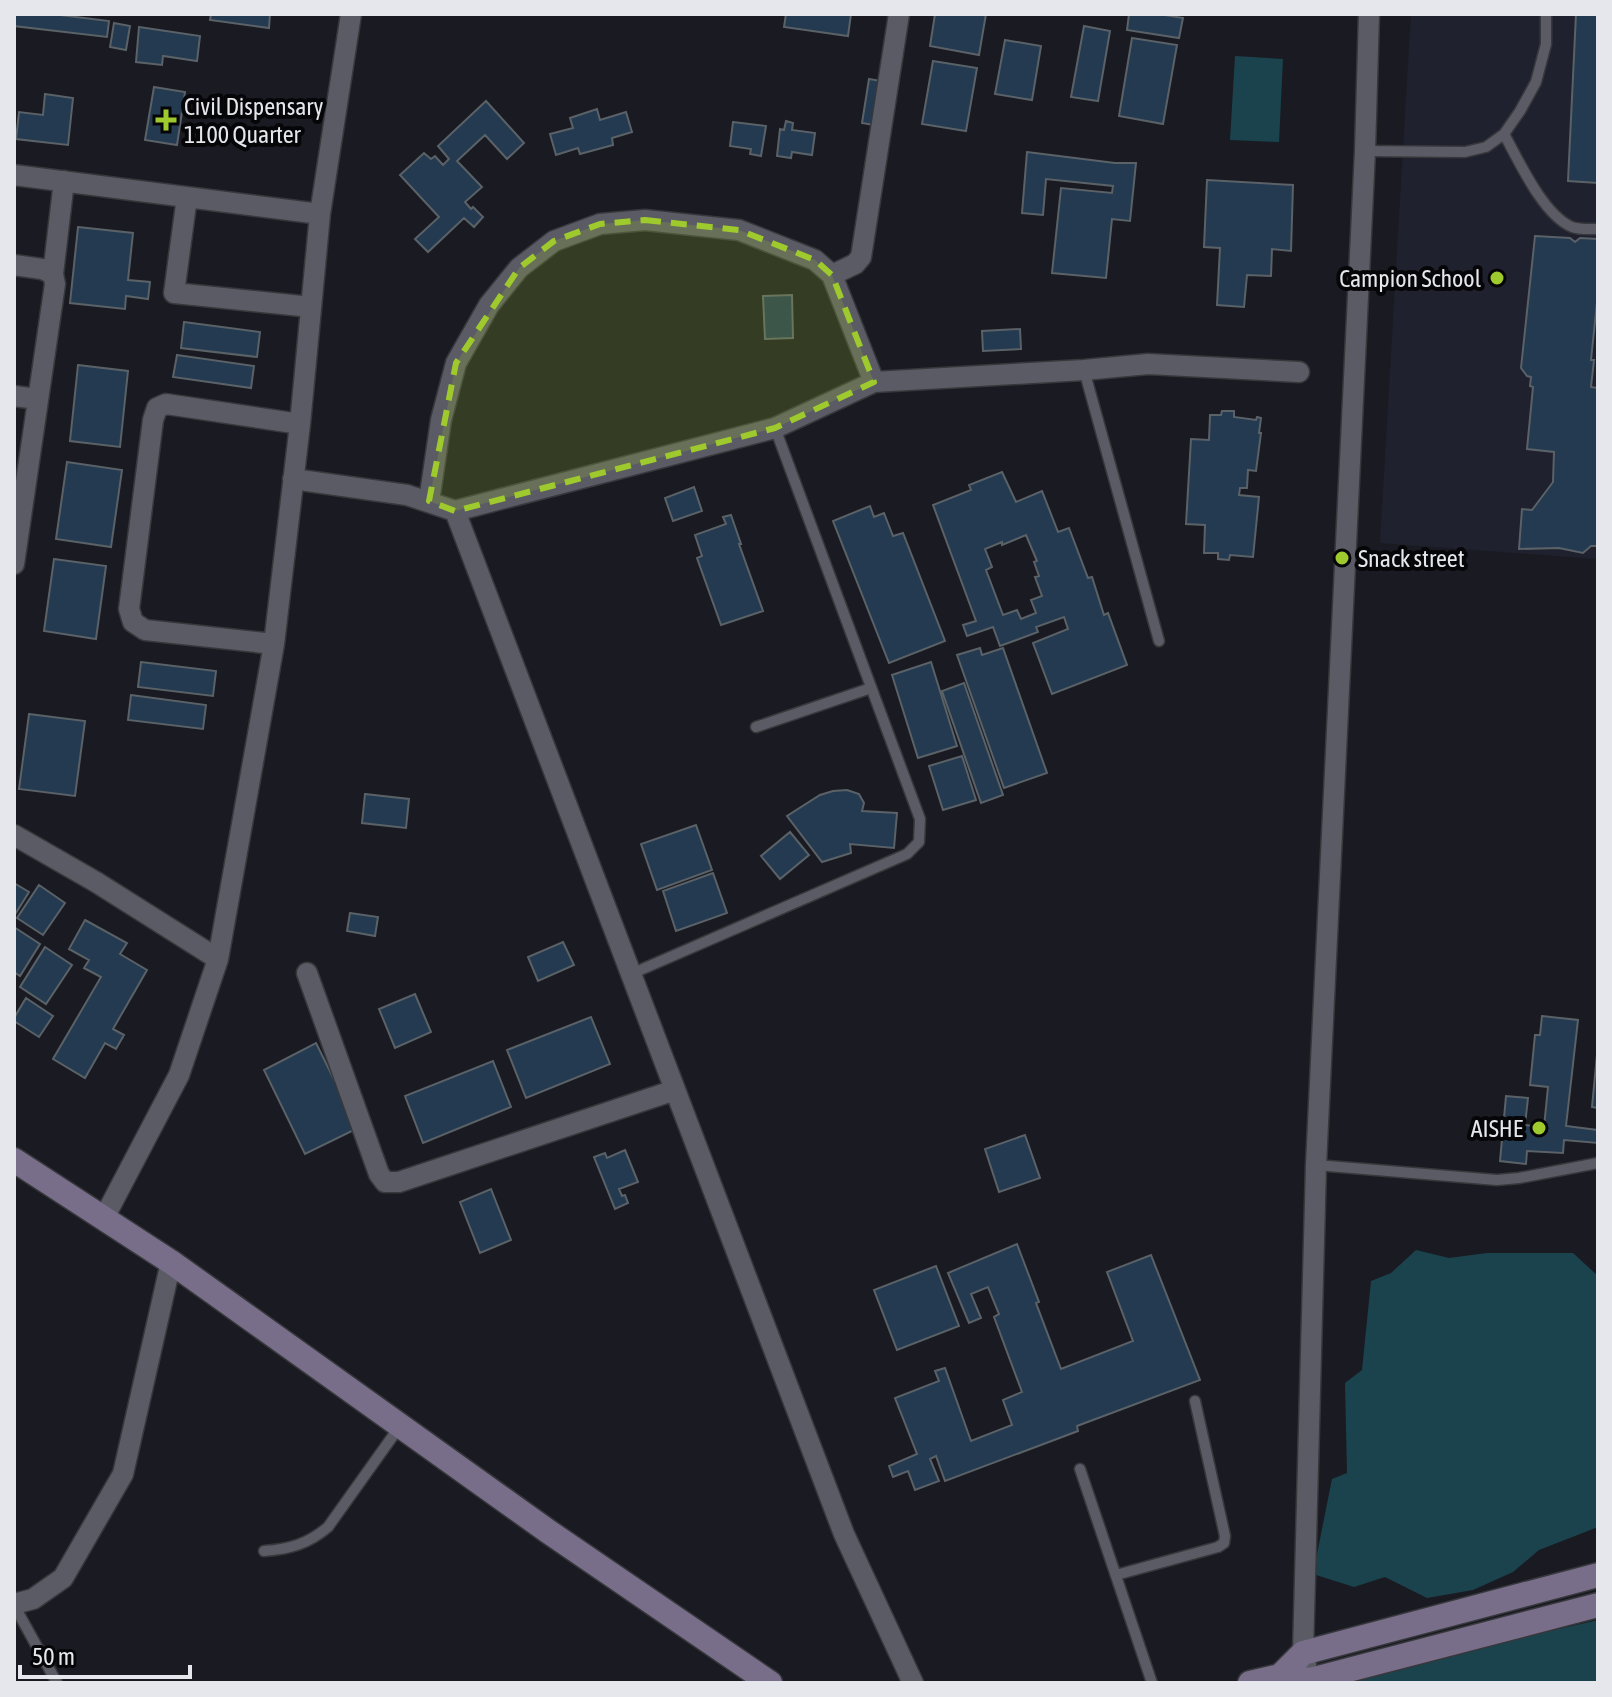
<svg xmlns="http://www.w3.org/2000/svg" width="1612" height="1697" font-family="'Asap Condensed',sans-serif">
<rect width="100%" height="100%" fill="#1a1b22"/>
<path fill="#20212e" d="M1411 14H1598V559L1380 543Z"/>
<path fill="#1b434d" d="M1235 56 1283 59 1279 142 1230 140Z
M1416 1250 1449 1258 1487 1253H1573L1598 1276V1527L1539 1550 1513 1572 1473 1590 1427 1598 1385 1577 1354 1587 1313 1574 1332 1479 1347 1473 1345 1383 1362 1370 1371 1281 1391 1273Z
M1598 1620V1683H1322Z"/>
<path fill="#233a50" stroke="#5a6167" stroke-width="2" fill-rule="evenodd" d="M14 14H52L109 21 107 37 14 26Z
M211 14H270L269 28 210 20Z
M786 14H851L848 36 784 27Z
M935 14H986L979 55 930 46Z
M1129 14H1159L1183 18 1179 38 1127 30Z
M1576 14H1598V183L1568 181Z
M114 23 130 26 126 50 110 47Z
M1084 26 1110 31 1098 101 1071 97Z
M139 27 200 36 197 61 163 56 162 65 136 62Z
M1132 38 1177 45 1163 124 1119 116Z
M1005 40 1041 46 1032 100 995 94Z
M933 61 977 68 966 131 922 124Z
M869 79 881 81 874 125 862 123Z
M154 87 185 92 177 145 145 140Z
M45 94 73 98 68 145 16 139 19 112 43 115Z
M486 101 524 143 507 159 485 135 457 161 482 187 465 202 471 209 473 207 483 217 474 227 464 218 428 252 415 239 439 217 400 175 424 153 431 159 435 156 443 165 449 159 438 146Z
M597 109 600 120 626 112 632 132 612 138 613 145 580 154 578 148 556 155 550 134 573 128 570 118Z
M786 121 793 123 792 130 815 133 812 155 792 152 791 158 777 156 780 129 784 130Z
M733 122 766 126 761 156 750 154 751 149 730 146Z
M1027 152 1115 163H1136L1130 221 1112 219 1106 278 1052 273 1061 188 1112 193 1113 186 1046 179 1043 215 1022 213Z
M1207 180 1293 185 1291 251 1272 249 1271 276 1247 275 1244 307 1217 305 1220 248 1204 247Z
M78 227 133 233 128 280 150 282 148 299 126 296 125 309 70 303Z
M1535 236 1570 238 1575 242 1580 238 1598 239V293L1591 360H1594L1591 387 1598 388V546H1591L1583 553 1559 548 1519 549 1522 509 1532 510 1553 482 1554 452 1527 449 1533 387 1530 386 1531 377 1527 376 1521 368Z
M792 295 793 338 765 339 763 296Z
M184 322 260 332 257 357 181 348Z
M1020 329 1021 349 983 351 982 331Z
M177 355 254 366 251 388 173 377Z
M78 365 128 371 120 447 70 441Z
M1222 411H1234V417L1256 420 1257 417 1261 418 1259 433H1261L1256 471 1248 470 1247 488H1240L1239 495 1259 497 1253 557 1230 555 1229 560 1218 559V553H1204L1205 525 1186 524 1191 439 1209 440 1210 415H1221Z
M67 462 122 470 111 547 56 539Z
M1002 472 1016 502 1042 491 1058 532 1069 528 1088 578 1092 577 1104 615 1108 613 1127 665 1052 694 1033 643 1068 629 1064 617 1036 627 1038 632 1000 646 993 627 967 636 963 625 976 621 933 505 971 490 969 485ZM1026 535 1037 561 1034 562 1039 576 1035 577 1042 596 1031 600 1036 613 1021 619 1017 610 1003 615 986 570 992 567 985 549 1002 542V545Z
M694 487 702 511 673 521 665 498Z
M870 506 874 517 884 513 893 536 903 533 945 641 889 663 833 521Z
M731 515 741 544H739L763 611 721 625 697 558 702 556 695 535 726 524 723 517Z
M54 559 106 566 96 639 44 631Z
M980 648 982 655 1003 648 1047 773 1004 788 957 655Z
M141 662 216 671 213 696 138 687Z
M931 662 957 746 918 758 892 675Z
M964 683 1003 795 981 803 942 691Z
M131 695 206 705 203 729 128 720Z
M29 714 85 721 75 796 19 789Z
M962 756 976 800 943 810 929 766Z
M847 790 859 794 864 803 862 811 897 813 894 848 850 844 851 853 822 862 787 816 820 795 833 791Z
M365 794 409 799 406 828 362 823Z
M696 825 712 870 657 890 641 844Z
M790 832 809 855 780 879 761 856Z
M713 873 727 913 676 931 663 891Z
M14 883 29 892 14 916Z
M39 885 65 903 43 935 17 918Z
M350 913 378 917 375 936 347 931Z
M85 920 127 943 120 954 147 970 113 1029 124 1035 116 1049 105 1043 85 1078 53 1059 101 977 84 968 89 960 69 949Z
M14 927 40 944 20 976 14 972Z
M563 942 574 965 538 981 528 957Z
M45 947 72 965 46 1004 20 987Z
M415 994 431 1032 395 1048 379 1009Z
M26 998 53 1016 39 1037 14 1021V1018Z
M1542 1016 1578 1020 1566 1126 1598 1130V1125V1143L1564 1140 1563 1153 1527 1151 1526 1164 1500 1161 1506 1096 1528 1098 1525 1125 1544 1127 1548 1087 1530 1085 1535 1035H1540Z
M591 1017 610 1064 526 1098 507 1050Z
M316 1043 358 1128 305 1154 264 1070Z
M1598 1044V1108L1592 1107Z
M493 1061 511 1107 423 1143 405 1096Z
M1025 1135 1040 1178 999 1192 985 1149Z
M625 1150 638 1182 619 1189 622 1196 625 1195 628 1203 615 1209 594 1157 605 1153 607 1158Z
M491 1189 511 1240 480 1253 460 1202Z
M1017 1244 1039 1302 1036 1303 1061 1369 1133 1341 1107 1272 1151 1255 1200 1380 1077 1426 1078 1431 945 1481 936 1456 930 1459 939 1481 915 1490 908 1471 893 1477 889 1466 917 1454 895 1398 939 1381 935 1371 945 1368 971 1441 1012 1425 1003 1400 1022 1392 994 1317 999 1314 988 1287 971 1294 981 1318 969 1323 948 1273Z
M936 1266 959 1326 897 1350 874 1290Z"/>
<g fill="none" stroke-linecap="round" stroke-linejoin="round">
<defs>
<path id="lane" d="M1504 134C1519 161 1543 215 1572 227 1580 230 1590 229 1598 229
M1365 151 1465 152 1486 147 1504 134 1520 111 1536 82 1546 44V14
M1084 370 1159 641
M756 727 871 688
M631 974 907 854 919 842 920 819 775 428
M1316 1165 1497 1180 1519 1178 1598 1163
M1080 1469 1152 1683
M264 1551C290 1549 308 1544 328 1527L400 1426
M1116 1575 1218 1547 1224 1543 1225 1536 1195 1401
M14 1605 57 1683"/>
<path id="street" d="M14 175 320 214
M187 197 174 293 311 307
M14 265 42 269 53 274 55 284 14 564
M53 274 64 181
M832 275 855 264 861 257 899 14
M14 396 37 399
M293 479 407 495 455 511 844 1534 913 1683
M429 501 441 420 456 363 489 305 519 268 554 241 600 224 645 220 739 230 815 260 832 275 874 382
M455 511 775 428 874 382 1084 370 1148 364 1299 372
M274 644 145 630 133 622 129 609 153 420 157 408 166 404 300 424
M14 835 96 882 218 959
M307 973 379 1174 385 1182H399L675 1090
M104 1218 179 1075 218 959 274 644 300 424 320 214 351 14
M14 1604 33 1599 63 1578 123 1474 171 1262
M1306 1665 1303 1653 1316 1165 1365 151 1369 14"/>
<path id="secondary" d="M14 1160 171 1262 549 1532 770 1683
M1280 1676 1303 1653 1598 1575
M1250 1683 1280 1676 1310 1680 1598 1605"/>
</defs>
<use href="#lane" stroke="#37383c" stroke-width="13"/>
<use href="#street" stroke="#37383c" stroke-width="23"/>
<use href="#secondary" stroke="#37383c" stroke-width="27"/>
<use href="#lane" stroke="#5a5b64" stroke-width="10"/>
<use href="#street" stroke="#5a5b64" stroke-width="20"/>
<use href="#secondary" stroke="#796e8a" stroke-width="24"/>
</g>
<path fill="#9fca2d" fill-opacity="0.2" stroke="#9fca2d" stroke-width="6" stroke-dasharray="16 10" stroke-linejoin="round" d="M645 220 739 230 815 260 832 275 874 382 775 428 455 511 429 501 456 363 519 268 554 241 600 224Z"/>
<g fill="#9fca2d" stroke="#060609" stroke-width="3">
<path d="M162 108h8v8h8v8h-8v8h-8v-8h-8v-8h8z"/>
<circle cx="1497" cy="278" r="8"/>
<circle cx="1342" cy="558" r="8"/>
<circle cx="1539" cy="1128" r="8"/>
</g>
<g text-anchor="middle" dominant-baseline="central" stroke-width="8" stroke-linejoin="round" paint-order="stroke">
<g font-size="24" fill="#e6e7ec" stroke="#060609" text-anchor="start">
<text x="184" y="106">Civil Dispensary<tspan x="184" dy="28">1100 Quarter</tspan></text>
<text x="1481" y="278" text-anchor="end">Campion School</text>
<text x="1358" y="558">Snack street</text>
<text x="1523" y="1128" text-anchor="end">AISHE</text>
</g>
</g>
<rect width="1612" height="1697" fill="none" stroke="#e6e7ec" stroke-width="32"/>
<path d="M20 1665v12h170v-12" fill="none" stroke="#e6e7ec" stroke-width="4"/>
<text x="32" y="1665" font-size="24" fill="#e6e7ec" stroke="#060609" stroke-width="6" paint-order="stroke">50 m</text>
</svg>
